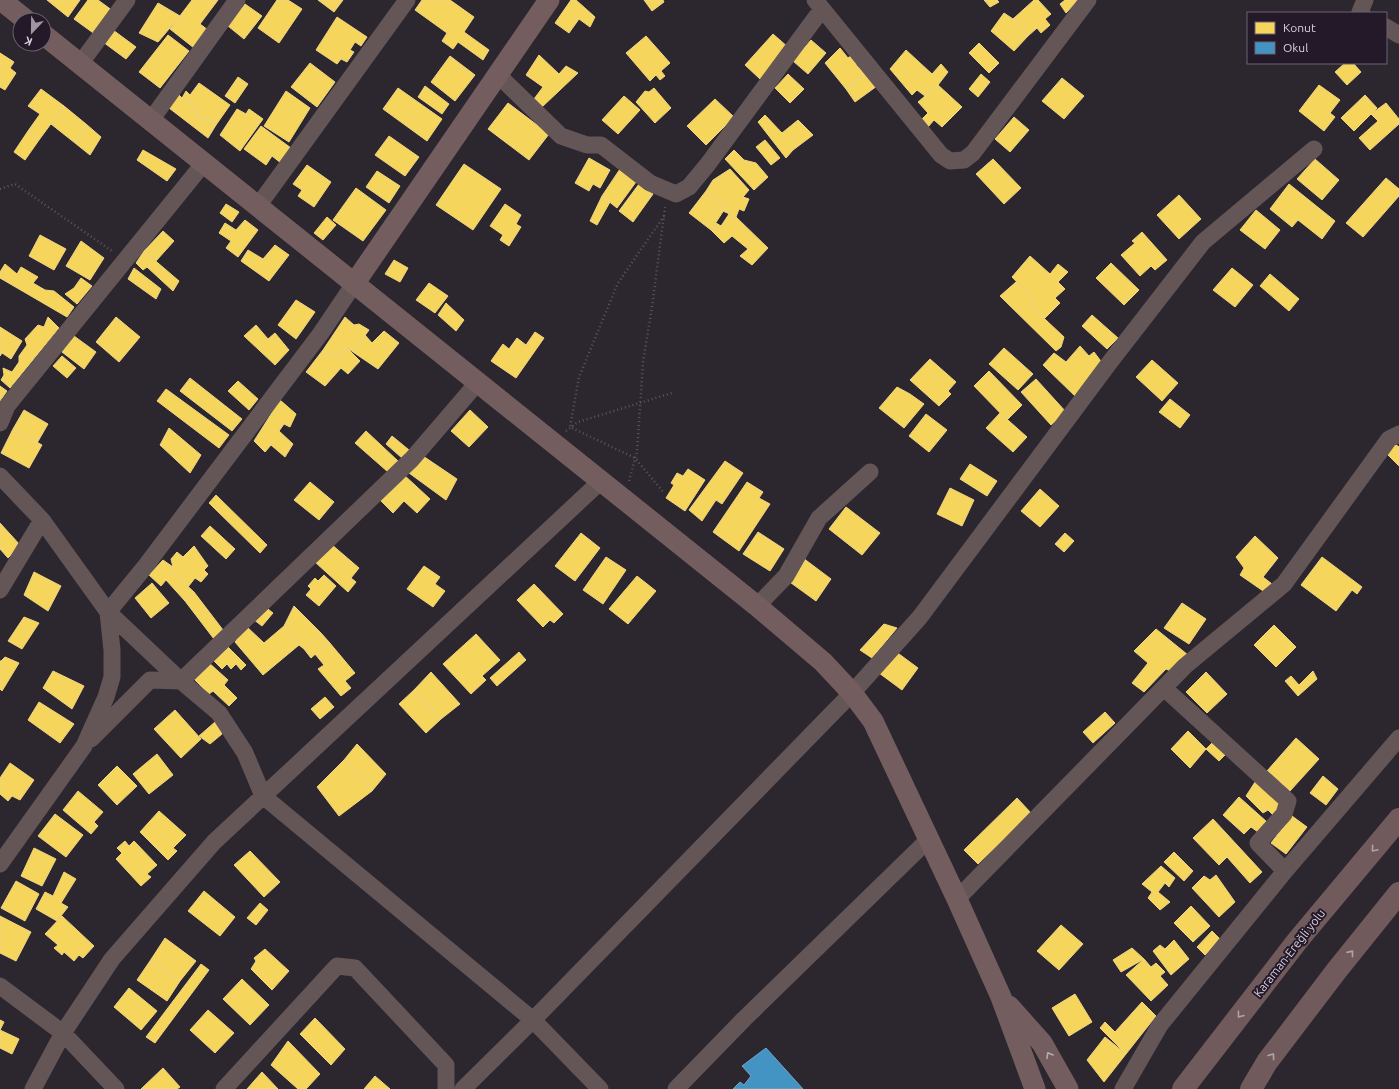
<svg xmlns="http://www.w3.org/2000/svg" width="1399" height="1089" font-family="Ubuntu,sans-serif">
<rect width="100%" height="100%" fill="#2c262f"/>
<path fill="#f6d55c" stroke="#eed483" d="M47 0H80L68 17Z
M88 0H98L113 11 96 35 74 19Z
M192 0H218L200 24 208 30 194 48 170 29Z
M277 0H288L302 9 279 43 258 28Z
M318 0H343L334 12Z
M422 0H450L474 17 464 32 489 50 483 60 458 42 453 49 442 41 447 33 415 10Z
M571 0H576L595 17 590 27 579 19 569 33 555 23Z
M644 0H663L664 2 652 11Z
M984 0H997L999 2 990 7Z
M1034 0H1038L1051 14 1045 19 1050 25 1041 33 1037 28 1028 36 1013 19Z
M1065 0H1078L1066 13 1060 4Z
M158 3 180 16 158 42 139 33Z
M245 4 262 16 244 39 228 26Z
M1004 13 1013 19 1028 36 1014 51 991 31Z
M337 17 367 37 361 46 355 42 350 50 354 52 347 62 341 59 337 64 316 50Z
M113 30 136 47 126 59 103 42Z
M773 34 789 48 760 79 745 65Z
M168 35 189 51 160 88 139 72Z
M646 36 670 63 661 71 665 76 660 80 656 75 650 81 626 53Z
M811 40 826 53 808 74 793 61Z
M979 43 999 63 989 73 969 53Z
M840 48 848 58 852 55 859 60 856 65 866 73 846 89 825 63Z
M906 50 932 74 941 64 948 72 938 85 925 96 917 90 912 95 890 69Z
M0 53 14 62 10 68 16 73 5 90 0 87Z
M539 55 559 74 566 66 578 73 542 107 534 99 543 87 526 75Z
M450 56 475 75 455 101 431 82Z
M310 63 335 82 317 107 291 87Z
M1345 63H1353L1361 72 1347 85 1335 72Z
M866 73 877 86 855 102 846 89Z
M788 74 804 89 790 103 775 88Z
M981 74 990 82 978 97 969 89Z
M238 77 248 84 235 103 225 96Z
M1062 78 1084 96 1064 119 1042 101Z
M199 83 230 105 216 125 206 118 204 121 195 115 199 110 182 98 186 91 190 95Z
M938 85 962 107 942 127 934 120 928 127 921 120 928 113 918 102Z
M1319 85 1340 100 1330 113 1335 117 1324 131 1299 111Z
M425 86 449 104 442 114 418 97Z
M398 88 442 119 427 141 383 109Z
M654 88 671 108 655 123 636 102 645 91 649 92Z
M41 89 64 106 39 140 28 131 40 114 28 106Z
M286 91 310 108 289 142 264 126Z
M178 94 182 98 199 110 195 115 204 121 206 118 216 125 208 138 169 108Z
M1365 95 1377 108 1354 131 1341 118Z
M624 96 640 110 618 134 602 120Z
M715 99 734 117 706 145 687 126Z
M508 103 549 134 529 160 488 129Z
M1386 103 1399 119V124L1370 150 1359 138 1378 121 1371 114Z
M64 106 86 124 75 143 51 124Z
M237 109 246 114 249 109 263 119 240 151 220 135Z
M765 115 782 133 798 120 813 135 793 150 786 158 758 122Z
M1014 117 1029 130 1010 152 995 139Z
M86 124 101 137 90 155 75 143Z
M261 126 291 148 281 163 272 156 266 165 244 149Z
M28 131 39 140 25 160 14 152Z
M389 136 419 157 405 176 375 155Z
M765 140 780 158 771 165 756 147Z
M143 150 176 169 167 181 137 160Z
M734 150 744 160 756 163 768 177 754 190 725 159Z
M589 158 610 170 600 188 593 184 589 191 575 183Z
M993 159 1021 188 1004 204 976 174Z
M1315 159 1339 180 1322 200 1297 179Z
M464 164 501 189 473 230 436 205Z
M307 165 331 182 314 207 298 196 302 190 293 184Z
M620 169 636 182 617 208 602 196Z
M730 169 749 190 743 197 749 199 744 211 739 209 736 217 723 211 726 207 706 191 713 180Z
M377 171 400 186 389 203 366 187Z
M1386 178 1399 189V196L1363 237 1346 223Z
M639 184 653 194 633 222 619 211Z
M1289 184 1335 221 1322 239 1298 220 1292 227 1270 209Z
M356 188 386 210 363 241 333 220Z
M706 191 726 207 711 230 689 213Z
M1179 195 1201 219 1179 239 1157 215Z
M602 196 610 202 597 225 590 221Z
M226 204 239 212 232 222 220 213Z
M505 204 521 215 516 224 521 227 509 246 500 240 503 235 490 226Z
M1256 210 1280 230 1265 249 1240 230Z
M729 214 736 217 768 248 752 265 740 256 748 249 732 236 724 243 711 230 716 223 721 226Z
M327 217 336 225 323 240 314 233Z
M245 220 258 230 238 257 226 248 231 241 219 233 225 223 236 230Z
M163 231 174 241 156 261 144 251Z
M1142 232 1167 260 1155 270 1151 266 1140 276 1121 255 1135 243 1132 241Z
M40 235 66 249 54 270 29 256Z
M81 241 104 258 90 280 66 266Z
M275 245 289 255 269 281 241 261 248 250 263 259Z
M144 251 179 281 173 291 147 267 143 270 136 263Z
M1030 256 1050 274 1058 264 1068 272 1058 282 1065 289 1055 298 1060 303 1044 319 1030 305 1034 300 1012 277Z
M394 260 408 268 400 282 385 274Z
M1111 263 1139 290 1124 305 1096 278Z
M5 264 17 274 21 267 38 277 33 283 45 290 54 291 74 307 67 317 0 278V272Z
M134 268 161 289 156 299 128 279Z
M1232 268 1253 285 1235 307 1213 290Z
M1270 274 1299 299 1289 311 1260 286Z
M81 278 92 286 77 304 65 294 74 288Z
M1016 282 1034 300 1030 305 1064 337 1061 347 1056 351 1000 296Z
M429 283 448 296 435 313 416 300Z
M296 300 315 312 296 339 278 325Z
M446 303 464 320 456 331 438 315Z
M1092 315 1118 338 1107 349 1082 326Z
M48 317 59 328 10 388 1 380 4 375 3 368 12 372 19 362V356L27 345 25 339 38 325 44 327Z
M116 317 140 337 119 362 96 342Z
M345 317 354 325 359 324 369 330 353 352 346 347 337 357 323 350Z
M256 325 268 339 275 333 289 350 275 365 244 336Z
M0 327 22 341 11 359 2 353 0 356Z
M384 331 399 343 378 369 353 352 365 335 372 343Z
M535 332 544 338 516 378 491 361 503 344 509 349 517 338 526 345Z
M74 336 96 352 84 369 62 352Z
M1080 346 1089 356 1094 352 1103 364 1076 397 1043 365 1054 353 1066 362Z
M346 347 360 361 348 374 341 368 325 386 306 372 323 350 337 357Z
M1004 348 1033 374 1018 390 989 364Z
M62 356 76 368 67 378 53 366Z
M930 359 956 382 948 391 951 394 939 406 910 380Z
M1152 360 1178 383 1162 401 1136 377Z
M989 371 1022 405 1007 420 974 386Z
M190 378 242 419 232 431 180 391Z
M1036 379 1066 412 1051 425 1021 392Z
M238 381 258 399 249 410 228 391Z
M0 386 7 391 0 401Z
M897 387 910 394 924 404 904 428 879 408Z
M166 389 229 435 219 448 157 401Z
M1170 399 1190 415 1180 428 1159 412Z
M280 400 296 414 290 427 284 424 279 431 293 444 285 457 271 445 265 452 254 441Z
M24 410 48 424 37 443 13 429Z
M470 410 488 427 469 447 451 431Z
M1000 413 1027 437 1013 452 986 428Z
M926 414 947 430 929 452 909 436Z
M169 428 201 455 190 473 160 445Z
M13 429 42 445 29 468 1 453Z
M366 431 398 461 388 472 355 443Z
M392 436 409 450 402 458 386 444Z
M1395 444 1399 447V466L1386 453Z
M423 456 457 479 446 500 409 473Z
M725 461 743 473 722 504 716 500 702 521 689 510Z
M970 464 997 481 987 496 960 479Z
M688 469 705 480 685 511 666 498 674 485 671 483 677 473 683 476Z
M403 474 430 499 417 513 404 501 393 513 379 499Z
M310 482 334 502 319 520 294 500Z
M747 482 763 492 759 498 770 504 739 551 713 532Z
M950 488 974 500 962 526 937 514Z
M1040 489 1059 506 1040 527 1021 511Z
M216 495 267 545 260 553 209 503Z
M846 507 880 533 862 555 829 529Z
M0 523 20 545 8 558 0 549Z
M210 526 235 549 226 559 201 536Z
M758 532 784 549 770 571 743 554Z
M581 533 600 548 575 581 555 566Z
M1065 533 1074 541 1064 552 1055 544Z
M1255 536 1278 558 1263 577 1272 584 1266 593 1240 575 1244 568 1236 557Z
M331 544 359 568 351 578 356 582 348 592 315 562Z
M194 546 208 566 204 570 208 574 201 582 195 578 188 587 171 571 173 567 171 559 177 552 183 557Z
M606 557 626 570 603 604 583 590Z
M1322 557 1362 587 1357 594 1352 590 1336 611 1301 585Z
M803 558 831 579 816 601 787 580Z
M163 560 173 567 171 571 194 592 185 601 166 580 161 586 149 575Z
M424 566 440 577 435 584 445 591 433 607 407 589Z
M34 572 61 586 48 611 24 595Z
M324 575 336 586 319 606 306 595 311 589 308 586 315 578 318 581Z
M637 576 656 591 628 624 609 609Z
M152 583 169 603 151 618 135 598Z
M534 584 563 614 554 623 550 620 543 627 517 600Z
M194 592 223 630 214 639 185 601Z
M1182 603 1206 619 1189 644 1164 628Z
M264 606 273 613 262 626 253 619Z
M294 606 321 633 304 649 299 645 284 626Z
M24 617 39 623 22 649 8 641Z
M884 624 897 628 872 658 860 650Z
M1274 625 1296 647 1276 667 1254 645Z
M246 626 264 643 284 626 299 645 263 675 235 642Z
M1156 629 1188 655 1173 672 1166 669 1144 692 1132 683 1148 663 1134 651Z
M321 633 329 642 311 658 304 649Z
M476 634 500 660 482 676 486 680 471 694 443 664Z
M329 642 355 673 345 681 351 688 341 696 318 669 324 665 315 654Z
M228 647 246 665 241 670 236 664 231 669 227 664 222 669 214 661Z
M895 651 918 668 902 690 879 673Z
M519 652 526 660 497 686 490 678Z
M5 657 19 663 2 691 0 689V661H1Z
M208 662 228 680 224 685 237 698 229 706 213 691 209 694 193 678Z
M53 671 84 686 72 709 43 688Z
M1313 671 1317 679 1298 696 1285 681 1291 676 1299 685Z
M431 672 460 704 441 719 414 690Z
M1206 672 1227 694 1207 713 1186 692Z
M414 690 441 719 426 733 399 704Z
M325 697 334 707 320 719 311 709Z
M39 702 74 724 60 743 28 720Z
M175 710 201 739 181 758 154 729Z
M1105 712 1115 723 1093 743 1083 732Z
M215 722 221 728 222 734 210 744 199 736Z
M1188 731 1206 749 1190 768 1171 749Z
M1296 738 1319 759 1290 791 1267 771Z
M1214 741 1227 753 1219 761 1206 749Z
M357 744 386 774 372 791 344 760Z
M157 754 173 775 149 794 133 774Z
M344 760 372 791 339 816 317 787Z
M10 763 34 780 20 800 12 796 8 801 0 794V778Z
M117 766 137 786 117 805 98 785Z
M1323 776 1338 789 1326 805 1310 793Z
M1257 779 1282 802 1274 816 1268 810 1263 813 1246 796Z
M78 791 103 812 94 822 98 826 91 834 63 810Z
M1239 797 1267 822 1258 832 1251 827 1244 834 1223 815Z
M1017 798 1031 813 978 864 964 850Z
M159 811 186 835 173 848 177 851 168 860 140 832Z
M55 814 83 835 66 857 38 836Z
M1292 816 1307 827 1286 854 1271 843Z
M1213 819 1262 872 1250 883 1227 857 1219 865 1193 838Z
M125 841 129 846 134 841 157 865 147 874 151 877 141 886 116 859 122 853 117 848Z
M34 848 56 859 42 886 21 876Z
M250 851 280 882 264 897 234 865Z
M1174 852 1193 871 1184 881 1164 862Z
M1161 866 1175 878 1169 887 1165 883 1158 892 1170 902 1160 910 1148 898 1152 892 1142 884Z
M64 872 76 879 61 903 68 907 57 921 36 909 45 892 53 896Z
M1216 875 1235 902 1219 917 1192 888 1204 876 1210 880Z
M16 881 39 894 25 921 1 908Z
M204 891 235 917 220 936 188 911Z
M260 903 268 910 256 925 247 918Z
M1191 906 1210 926 1193 942 1174 923Z
M0 916 31 932 16 961 0 953Z
M62 916 94 946 83 958 79 955 74 961 64 952 62 955 54 948 58 945 45 934Z
M1061 925 1083 944 1059 970 1037 951Z
M1212 931 1220 939 1205 955 1197 947Z
M165 938 196 961 180 981 150 961Z
M1174 940 1189 959 1171 975 1153 951 1160 945 1165 949Z
M1132 948 1144 959 1121 972 1113 960Z
M265 949 289 971 272 990 251 969 256 961 254 958Z
M1144 959 1151 967 1156 963 1165 972 1160 976 1168 985 1151 1001 1126 975Z
M150 961 180 981 167 1001 137 980Z
M201 964 209 970 155 1043 146 1037Z
M242 979 269 1005 250 1025 223 999Z
M129 988 157 1011 141 1030 114 1007Z
M1075 994 1092 1022 1069 1036 1052 1008Z
M1142 1002 1156 1016 1126 1054 1100 1028 1105 1022 1115 1032Z
M208 1010 234 1033 215 1053 190 1030Z
M315 1018 345 1049 331 1065 300 1034Z
M0 1020 4 1022 0 1030 19 1039 12 1054 0 1048Z
M1105 1037 1126 1054 1104 1082 1087 1060Z
M288 1041 320 1074 306 1089H298L271 1065Z
M163 1068 180 1087 177 1089H141Z
M262 1072 278 1089H247Z
M375 1076 390 1089H364Z"/>
<path fill="#4393c3" stroke="#71a6cb" d="M766 1048 803 1089H733L740 1082 744 1085 751 1076 742 1066Z"/>
<g fill="none" stroke-linecap="round" stroke-linejoin="round">
<path stroke="#605557" stroke-width="2.5" stroke-dasharray="1 3" stroke-linecap="butt" d="M0 189 15 184 112 251
M664 216 618 283 579 377 570 427 635 458 664 493
M566 431 578 422 672 393
M629 481 637 452 643 362 652 307 665 207"/>
<path stroke="#645656" stroke-width="17" d="M815 0 941 155 950 161 964 160 973 153 1088 0
M1362 13 1360 12 1365 0
M1386 27 1399 35
M80 64 127 0
M498 75 561 136 587 145H601L650 183 676 194 689 187 708 164 822 9
M151 120 237 0
M258 206 407 0
M0 423 7 406 204 163
M0 476 42 520 108 612 181 681 219 713 245 753 263 796 533 1020 600 1089
M0 590 42 520
M757 606 786 576 819 518 870 472
M1164 688 1288 801 1284 814 1258 843 1285 871
M91 739 150 680 181 681 412 459 478 382
M0 864 84 746 106 697 112 677V650L108 612 144 568 321 333 354 284
M957 899 1185 666 1284 584 1389 439 1399 434
M0 986 63 1033 116 1089
M33 1089 63 1033 112 959 214 842 601 481
M224 1089 337 966 355 968 446 1065V1089
M463 1089 533 1020 852 693 920 617 1110 362 1203 242 1314 149
M676 1089 744 1019 929 839
M1123 1089 1160 1025 1285 871 1399 738"/>
<path stroke="#735d5e" stroke-width="21" d="M1 0 26 20
M44 35 757 606 823 662 852 693 873 721 957 899 1001 997 1035 1089
M354 284 549 0
M1009 1006 1042 1043 1068 1089"/>
<path stroke="#705a5b" stroke-width="22" d="M1183 1089 1298 940 1399 819
M1251 1089 1267 1062 1337 970 1399 893"/>
</g>
<defs><path id="oneway-chevron" d="M-2-3.5L2.5 0L-2 3.5" fill="none" stroke-width="1.6" stroke-linecap="round" stroke-linejoin="round"/></defs>
<g stroke="#b0a3aa">
<use href="#oneway-chevron" transform="translate(1374 849) rotate(130)"/>
<use href="#oneway-chevron" transform="translate(1351 953) rotate(-51)"/>
<use href="#oneway-chevron" transform="translate(1240 1015) rotate(128)"/>
<use href="#oneway-chevron" transform="translate(1272 1056) rotate(-53)"/>
</g>
<use stroke="#b7aab2" href="#oneway-chevron" transform="translate(1049 1055) rotate(-120)"/>
<g text-anchor="middle" dominant-baseline="central" stroke-width="4" stroke-linejoin="round" paint-order="stroke">
<g font-size="12" fill="#dbd3df" stroke="#231929">
<text transform="translate(1289 953) rotate(-52)">Karaman-Ereğli yolu</text>
</g>
</g>
<rect x="1247" y="12" width="140" height="52" fill="#231929" stroke="#6d6372"/>
<rect x="1255" y="22" width="20" height="12" fill="#f6d55c" stroke="#6d6372"/>
<text x="1283" y="32" font-size="12" fill="#dbd3df">Konut</text>
<rect x="1255" y="42" width="20" height="12" fill="#4393c3" stroke="#6d6372"/>
<text x="1283" y="52" font-size="12" fill="#dbd3df">Okul</text>
<g transform="translate(32 32) rotate(202)"><circle r="19" fill="#231929" stroke="#6d6372"/>
<path d="M0-3L7 15L0 10L-7 15Z" fill="#9e96a1"/>
<text y="-6" font-size="11" font-weight="bold" text-anchor="middle" fill="#dbd3df">K</text>
</g>
</svg>
